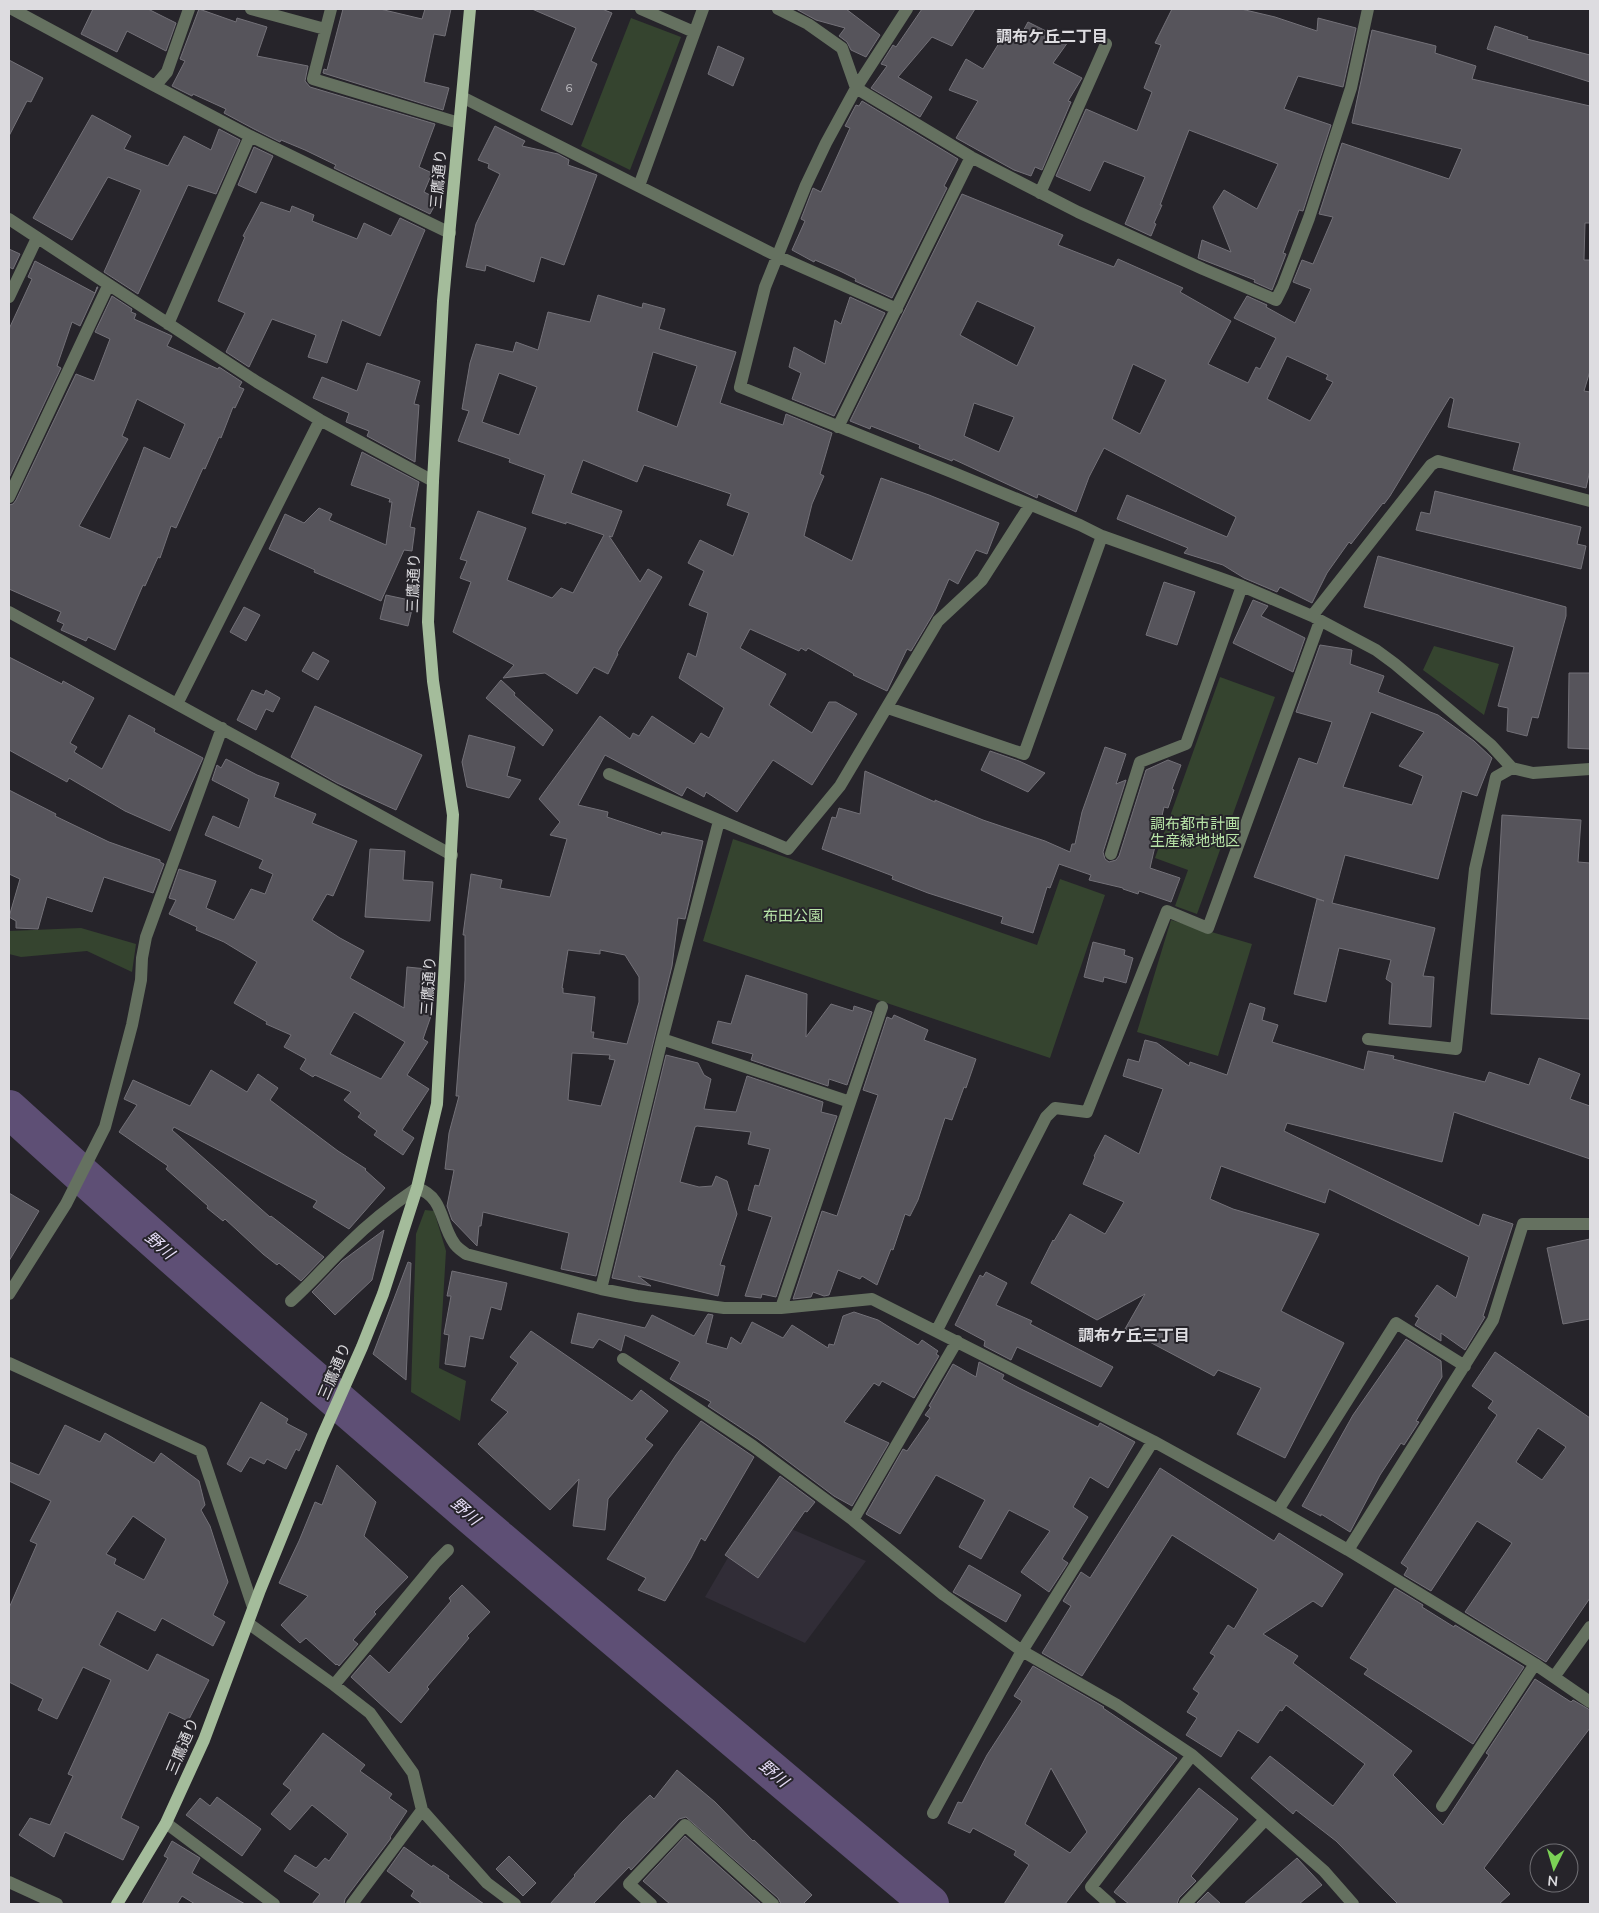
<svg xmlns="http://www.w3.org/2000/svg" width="1599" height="1913" font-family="Mulish,'Noto Sans JP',sans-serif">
<rect width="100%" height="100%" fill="#26242a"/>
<path fill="#312d37" d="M754 1513 866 1561 805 1643 705 1597Z"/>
<path fill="#35442f" d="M631 18 681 37 630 170 581 146Z
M1434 646 1499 664 1484 715 1423 670Z
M1220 677 1275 697 1197 914 1175 906 1188 870 1155 858Z
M733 839 1037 945 1060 879 1105 895 1050 1058 703 941Z
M1171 920 1252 944 1218 1056 1137 1032Z
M81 928 136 944 132 972 87 951 21 957 9 954V931Z
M425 1210 434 1211 446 1251 439 1368 466 1381 460 1421 411 1392 416 1234Z"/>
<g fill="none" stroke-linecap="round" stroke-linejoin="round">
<path stroke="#5e4f75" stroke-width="38" d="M9 1109C309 1382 620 1643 930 1904"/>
</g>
<path fill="#56545b" stroke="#737178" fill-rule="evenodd" d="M93 9H148L176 23 166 51 127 31 117 52 81 34Z
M199 9 236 22 237 18 267 27 257 56 308 66 305 81 310 87 435 124 419 167 432 173 424 192 438 199 430 214 334 168 336 165 305 150 281 140 280 142 254 129 224 113 226 109 193 94 192 96 172 86 185 61 180 59Z
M343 9H380L422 19 425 9H451L445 36 434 34 424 82 449 88 443 110 323 73 324 69 327 70Z
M532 9H602L612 13 591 61 597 64 572 125 541 110 576 28Z
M796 9H846L880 35 866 57 851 50 847 42 839 36 845 28 816 20Z
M922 9H975L952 46 932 37 898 77 932 97 920 117 871 88 887 66 881 64 893 45 896 47Z
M1172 9H1241L1275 17 1317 31 1318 18 1356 28 1343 87 1298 76 1284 109 1331 125 1303 211 1299 210 1283 253 1286 254 1272 290 1254 282 1255 280 1198 258 1202 240 1231 252 1213 207 1224 190 1257 209 1278 164 1189 130 1160 205H1162L1154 223 1156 224 1151 236 1125 224 1145 177 1104 161 1090 191 1056 176 1086 109 1137 131 1152 92 1144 88 1161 45 1155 43Z
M1028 22 1068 42 1053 63 1082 78 1068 101 1071 102 1042 170 1035 167 1031 176 1014 170 956 138 978 101 949 90 966 59 983 69 1009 27 1021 35Z
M1495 26 1528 37 1527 39 1590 55V82L1487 49Z
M1372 30 1436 46 1435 53 1476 66 1472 79 1590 106V223H1585L1584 260H1590V371L1584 391 1590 392V470L1586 488 1513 470 1520 443 1448 427 1454 399 1450 397 1390 496 1384 504 1383 503 1351 544 1349 542 1327 573 1312 603 1280 587 1277 592 1244 578 1223 565 1184 553 1188 548 1117 519 1127 495 1227 537 1236 517 1104 448 1089 477 1076 512 1038 494 1037 498 953 459 952 461 919 448 920 445 871 426 870 429 850 421 962 194 1063 235 1058 245 1114 267 1118 259 1183 288 1180 292 1231 321 1208 364 1248 383 1256 367 1260 369 1276 338 1234 318 1247 296 1267 305 1266 307 1295 323 1311 289 1293 282 1302 260 1313 264 1333 217 1319 214 1342 143 1449 179 1462 149 1352 123ZM977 301 1035 327 1017 366 960 335ZM1287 356 1328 375 1326 379 1333 382 1310 421 1267 399ZM1133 364 1166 380 1140 434 1112 419ZM974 403 1014 417 999 452 964 436Z
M718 46 744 58 733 86 708 74Z
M9 60 43 78 31 102 27 101 9 136Z
M862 101 958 159 944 186 947 188 892 298 855 281 856 279 840 271 815 260 814 262 792 250 805 221 801 219 813 188 821 192 850 128 845 126 856 105 859 106Z
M92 115 131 136 124 149 168 166 184 136 211 150 219 129 240 140 216 194 188 185 138 294 104 272 141 190 108 177 72 240 33 218Z
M495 126 525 141 522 146 558 154 569 160 568 165 597 175 564 265 541 257 534 282 486 265 485 271 466 267 476 224 500 174 488 168 489 164 478 160Z
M254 147 273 156 256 193 238 185Z
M261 202 290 212 292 206 314 215 312 221 357 239 364 223 391 236 400 218 425 230 380 336 342 320 327 363 308 357 316 335 272 319 249 367 226 352 245 313 218 301 245 237 243 236Z
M9 249 20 254 13 269 9 267Z
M35 261 95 293 97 287H98L80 326 72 322 57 366 61 368 9 478V329L32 279 28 277Z
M598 295 642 308 643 303 665 309 659 329 736 352 720 403 783 425 786 414 832 433 820 474 824 476 812 504 804 536 852 561 881 478 929 495 999 523 987 554 976 550 958 584 949 579 935 611 911 651 907 649 887 691 853 675 854 674 808 648 806 651 801 648 799 651 750 629 740 648 786 674 769 705 812 733 829 702H836L857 714 812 785 773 760 737 812 706 792 704 797 687 787 682 796 605 755 578 805 608 812 607 817 661 835 662 832 703 841 685 919 678 918 672 966 596 1276 561 1269 569 1233 483 1212 481 1226H479L477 1246 452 1220 447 1206 454 1170 445 1169 449 1133 459 1096H456L465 980V935H463L471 874 502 880 500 888 550 897 567 839 550 835 560 822 539 799 600 716 630 739 633 733 639 736 652 716 694 744 701 733 709 738 724 708 679 678 688 653 696 657 708 613 689 605 704 571 688 563 700 540 733 556 749 513 727 505 731 494 644 465 637 482 583 460 571 493 622 511 612 537 609 536 640 582 648 569 662 577 617 653 618 654 608 674 594 667 577 694 545 673 503 678 514 665 453 632 471 582 460 578 467 561 460 559 478 511 526 528 507 580 552 598 561 588 573 593 604 535 566 522V524L532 513 545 475 509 462 510 459 458 441 469 411 462 409 470 363 476 344 513 352 516 342 538 350 548 312 590 322ZM653 352 697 366 677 427 637 411ZM499 373 537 387 519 435 482 422ZM568 950 600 954V950L625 955 639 977V1002L627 1044 593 1038 594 1032H591L595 997 563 993V988H562ZM572 1053 610 1055 609 1059 615 1060 601 1106 568 1100Z
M112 296 132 309 131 312 136 314 134 319 172 336 167 346 218 369 219 367 242 382 239 387 244 389 235 408 233 407 221 438 219 437 205 469 203 468 176 528 171 526 160 558 158 557 145 586 143 585 115 650 88 637 86 641 61 630 64 624 57 621 61 612 9 589V505L13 504 16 500 76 374 94 381 110 339 95 332ZM137 399 185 424 170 459 144 447 110 539 79 526 128 439 122 436Z
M850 297 885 313 834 416 792 399 801 373 789 367 794 347 825 364 835 320 841 324Z
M367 363 420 381 414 404 419 405 415 462 367 436 369 431 346 422 349 413 313 398 322 377 357 391Z
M362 452 419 482 410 527 415 528 412 551 404 550 381 601 314 572 315 570 269 549 285 514 304 523 319 508 332 514 329 520 386 545 392 502H389L390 499 351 485Z
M1435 491 1581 527 1577 544 1586 546 1581 569 1416 530 1421 512 1430 514Z
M1378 556 1566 607V616L1538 718 1532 717 1527 736 1507 731 1508 708 1498 706 1514 647 1364 607Z
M1164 582 1195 592 1177 645 1146 635Z
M386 595 414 601 408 626 380 619Z
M1253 600 1268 606 1261 616 1305 638 1293 672 1233 643Z
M244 607 260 615 246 641 230 632Z
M1320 645 1352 650 1350 664 1384 676 1378 692 1438 715 1474 741 1492 758 1477 796 1462 791 1438 879 1345 855 1332 903 1435 928 1423 976 1434 977 1431 1027 1389 1024 1392 983 1386 979 1391 960 1339 948 1326 1002 1294 994 1317 899 1324 901 1254 877 1299 758 1317 764 1332 722 1296 712ZM1371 712 1424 732 1399 766 1423 776 1412 805 1343 787Z
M313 652 329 661 318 680 302 671Z
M9 657 62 684 63 681 94 698 70 743 77 747 74 752 102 769 129 715 155 729 154 732 203 758 170 831 125 811 69 778 67 782 9 750Z
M1569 673H1590V749L1568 748Z
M501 680 515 693 514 695 553 730 543 746 486 698Z
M252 690 264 695 266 690 280 698 273 712 266 709 256 730 237 720Z
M315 706 422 755 396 810 337 783 291 757Z
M469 735 515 747 507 776 521 780 509 798 467 787 462 762Z
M1105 747 1126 754 1116 784 1126 780 1103 852 1105 859 1109 862 1116 860 1119 856 1146 770 1168 760 1181 765 1172 789 1174 790 1168 808 1164 807 1150 868 1180 878 1171 902 1139 891 1138 894 1123 889V888L1089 880 1091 875 1059 864 1050 888 1047 887 1033 933 1001 923 1003 917 928 893 892 879 893 876 822 849 832 817 836 818 839 808 860 814 865 771 935 802V800L983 820 1045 841 1070 852 1072 844H1075L1082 812Z
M990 751 1019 761 1045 773 1028 792 981 770Z
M226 759 257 775 279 783 274 797 316 814 312 823 357 841 333 896 327 894 312 920 340 938 364 951 350 978 404 1008 407 967 427 969 424 1010 432 1013 423 1039 428 1042 407 1075 429 1089 402 1130 414 1138 403 1155 374 1135 377 1131 358 1117 361 1113 344 1100 351 1092 315 1075 313 1077 300 1069 306 1059 284 1047 291 1035 266 1024 267 1022 234 1003 257 962 224 942 196 930 197 927 169 914 176 900 169 898 179 869 216 881 206 908 234 920 251 889 265 894 273 874 259 868 263 860 205 835 213 816 239 828 249 799 212 780 217 765 221 768ZM354 1012 405 1042 381 1079 330 1054Z
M9 790 56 814 55 816 109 842 160 860V862L164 864 153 893 104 877 92 912 47 897 38 929 16 928V921L9 917 20 879 9 874Z
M1502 815 1581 820 1578 862 1590 863V1019L1491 1014Z
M370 849 405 851 403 880 433 882 430 921 365 917Z
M1093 942 1125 950 1124 955 1133 958 1126 983 1104 977 1103 982 1084 977Z
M746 975 807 994 806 1037 831 1004 853 1011 854 1006 872 1012 847 1085 829 1079 828 1086 751 1060 753 1054 712 1043 718 1021 731 1024Z
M1250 1003 1265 1008 1262 1020 1278 1025 1272 1042 1364 1070 1368 1051 1394 1056 1393 1059 1485 1082 1489 1072 1529 1085 1539 1058 1580 1074 1570 1099 1590 1106V1159L1454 1112 1442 1162 1287 1123 1284 1131 1479 1226 1483 1214 1513 1224 1483 1316 1485 1317 1465 1350 1441 1333V1341L1415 1325 1419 1318 1415 1316 1437 1285 1456 1298 1469 1257 1329 1189 1325 1203 1221 1166 1210 1199 1233 1209 1319 1234 1281 1311 1344 1343 1285 1458 1237 1434 1261 1388 1218 1370 1214 1376 1125 1329 1145 1294 1097 1320 1031 1283 1053 1240 1054 1241 1070 1214 1105 1234 1124 1202 1083 1184 1095 1157 1094 1156 1105 1135 1139 1154 1163 1089 1123 1076 1128 1059 1139 1062 1145 1040 1157 1043 1189 1066 1190 1062 1227 1075Z
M894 1015 928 1030 924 1040 976 1059 966 1088 964 1087 952 1120 945 1118 918 1200 910 1216 905 1214 893 1250 891 1249 877 1285 862 1276 860 1279 838 1270 829 1295 824 1296 813 1292 811 1297 793 1299 822 1211 837 1216 878 1095 863 1090 887 1017 892 1019Z
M666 1055 698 1063 704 1075 711 1079 704 1109 736 1112 747 1076 823 1102 821 1112 837 1116 776 1297 762 1294 761 1298 745 1296 772 1217 748 1210 755 1185 759 1186 770 1149 748 1144 751 1132 697 1126 695 1127 680 1182 699 1187 712 1186 716 1176 727 1181 737 1214 720 1265 725 1266 718 1296 638 1276 651 1286 612 1278Z
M211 1070 247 1092 258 1074 278 1088 270 1100 338 1151 366 1169 365 1170 385 1188 349 1229 313 1207 317 1201 174 1127 172 1130 270 1217 271 1216 324 1257 301 1281 279 1263 277 1265 263 1254 225 1219 223 1221 207 1208 208 1206 166 1169 168 1166 119 1132 137 1105 124 1099 133 1080 190 1106Z
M9 1193 39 1211 9 1261Z
M384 1230 372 1280 335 1315 312 1292 342 1261Z
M1590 1239V1319L1563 1324 1547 1248Z
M408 1262 411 1263 406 1380 373 1354Z
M452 1271 507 1283 501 1310 491 1307 483 1339 470 1336 465 1367 445 1364 449 1335 444 1334 451 1296H447Z
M986 1272 1007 1283 996 1305 1032 1321 1030 1324 1113 1367 1101 1387 1017 1347 1011 1360 984 1346 985 1341 955 1325 980 1275 983 1277Z
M854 1312 878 1320 918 1345 922 1340 938 1351 936 1354 939 1356 914 1398 882 1381 879 1386 874 1383 844 1422 889 1443 852 1506 834 1496 758 1439 708 1406 711 1402 670 1379 680 1362 625 1335 621 1351 599 1339 593 1348 571 1343 578 1313 645 1328 652 1315 694 1336 708 1314 713 1315 706 1343 727 1349 731 1337 741 1344 752 1322 783 1338 792 1325 828 1348 829 1344 834 1345 843 1316Z
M531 1331 632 1401 641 1390 668 1411 645 1439 653 1445 608 1499 605 1530 573 1526 579 1479 550 1510 478 1444 508 1412 491 1400 518 1363 510 1357Z
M1406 1339 1441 1361 1442 1377 1416 1421 1419 1422 1404 1445 1401 1443 1380 1475 1350 1532 1321 1514V1516L1302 1506 1353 1415Z
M1495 1352 1590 1418V1598L1546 1662 1465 1612 1512 1543 1477 1521 1431 1591 1404 1575 1408 1568 1401 1563 1497 1415 1488 1408 1493 1401 1472 1386ZM1538 1428 1566 1447 1542 1480 1516 1462Z
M979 1362 1004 1375 1002 1379 1019 1388 1098 1427 1100 1423 1135 1442 1108 1488 1090 1477 1073 1507 1088 1517 1062 1559 1068 1563 1049 1592 1021 1572 1050 1531 1009 1510 981 1559 959 1547 985 1500 936 1475 900 1534 866 1514 903 1449 907 1451 930 1418 925 1415 931 1407 929 1406 953 1364 976 1377Z
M261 1402 288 1419 286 1423 307 1434 299 1451 296 1449 286 1469 267 1459 264 1464 250 1457 241 1472 227 1464Z
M701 1421 754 1457 705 1541 701 1538 691 1558 665 1601 638 1590 646 1578 607 1559 676 1455Z
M65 1425 100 1442 105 1433 154 1463 161 1453 199 1481 205 1505 201 1510 210 1526 228 1582 213 1615 225 1622 213 1646 162 1618 155 1631 117 1611 99 1645 148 1671 157 1654 209 1680 188 1721 169 1712 121 1818 139 1827 123 1860 65 1832 54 1857 19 1835 30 1818 50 1825 73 1776 68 1774 111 1680 83 1667 57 1719 38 1710 43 1699 9 1682V1608L37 1544 30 1541 51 1501 9 1481V1462L39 1475ZM133 1516 166 1539 144 1580 114 1564 116 1559 106 1554Z
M337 1465 376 1502 364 1536 408 1577 374 1612 376 1614 353 1640 358 1644 339 1666 337 1664 336 1665 306 1638 300 1643 281 1625 308 1596 279 1583 299 1541 315 1502 322 1505Z
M1160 1468 1274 1541 1279 1533 1343 1574 1322 1607 1313 1601 1263 1634 1298 1656 1293 1663 1412 1751 1393 1775 1443 1825 1489 1755 1486 1753 1535 1679 1571 1702 1573 1700 1590 1710V1728L1484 1868 1510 1894 1499 1904H1398L1336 1841 1296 1810 1293 1814 1251 1778 1270 1756 1333 1806 1365 1764 1286 1705 1282 1711 1280 1710 1258 1743 1238 1730 1221 1757 1186 1735 1197 1718 1187 1712 1199 1693 1193 1689 1215 1656 1210 1653 1228 1625 1234 1629 1258 1589 1172 1535 1082 1676 1042 1653 1071 1606 1063 1601 1081 1572 1090 1578Z
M780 1476 815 1502 807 1512 805 1511 758 1578 725 1555Z
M969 1565 1021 1595 1006 1622 953 1592Z
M462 1585 490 1612 467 1636 469 1638 427 1687 429 1689 401 1723 351 1677 370 1655 389 1673 451 1601 449 1598Z
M1395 1588 1423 1605 1422 1607 1454 1627 1455 1625 1524 1667 1473 1744 1364 1674 1368 1669 1350 1658Z
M1033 1666 1104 1707 1103 1708 1177 1758 1065 1904H1004L1029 1865 1014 1855 1016 1851 973 1828 970 1833 948 1823 958 1802 962 1803 987 1755 1022 1701 1014 1696ZM1051 1768 1087 1832 1070 1853 1025 1824Z
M323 1733 365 1765 360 1771 392 1794 389 1798 407 1811 390 1837 391 1838 345 1899 344 1904H312L320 1894 284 1871 295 1855 316 1868 325 1858 329 1861 348 1834 312 1805 290 1830 271 1814 291 1790 283 1784Z
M677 1770 715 1802 753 1841 754 1840 812 1895 803 1904H781L778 1898 686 1817 679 1819 631 1870 629 1867 593 1904H550L575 1876 574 1875 623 1821 650 1795 654 1799Z
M1199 1788 1238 1819 1191 1876 1196 1881 1179 1898 1177 1904H1129L1114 1892Z
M217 1797 261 1829 242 1856 186 1815 200 1798 210 1806Z
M685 1836 761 1904H670L643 1881Z
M172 1841 200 1858 192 1873 245 1904H195L182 1896 177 1904H142L168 1858 164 1856Z
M404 1847 432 1867 433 1865 449 1876 448 1878 484 1904H422L411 1896 414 1891 387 1871Z
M509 1856 536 1883 523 1896 496 1869Z
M1297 1858 1322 1885 1299 1904H1244Z
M1208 1892 1221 1904H1196Z"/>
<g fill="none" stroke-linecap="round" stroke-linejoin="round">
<path stroke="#657160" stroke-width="12" d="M12 9 155 86 167 72 189 9
M251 9 325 29
M331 9 313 79 459 123
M641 9 694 32
M778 9 808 24 842 48 856 88 971 157
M907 9 856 88 826 143 806 185 765 287 740 387 954 473 1080 525 1102 536 1242 586 1312 616 1376 650 1395 664 1491 745 1512 768 1533 773 1590 769
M155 86 250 136 450 233
M462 97 777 256 897 309
M639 186 703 9
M1040 193 1106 44
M9 219 257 382 320 420 433 481
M9 297 37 238
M168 324 250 136
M838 427 971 157 1078 212 1203 269 1276 300 1283 286 1309 218 1351 88 1368 9
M9 497 108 286
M9 612 452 855
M1312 616 1431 465 1438 461 1590 501
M177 704 320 420
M888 708 1024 754 1102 536
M609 774 788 849 840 786 938 621 982 580 1030 505
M1111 854 1140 762 1186 744 1242 586
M662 1039 850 1102
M1368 1039 1456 1049 1475 869 1496 777 1512 768
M601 1289 662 1039 719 821
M9 1294 66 1204 105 1127 132 1025 141 980 142 958 146 937 222 728
M291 1301C311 1283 328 1263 348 1244 369 1223 392 1205 417 1188 444 1197 440 1223 454 1243 456 1247 462 1251 466 1254L601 1289 637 1296 724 1308H781L872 1299 1153 1441 1278 1510 1348 1550 1535 1664 1590 1702
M781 1308 882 1007
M937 1330 1046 1117 1055 1108 1087 1112 1167 911 1208 928 1320 621
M623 1359 753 1446 853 1520 944 1595 1022 1651 933 1813
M9 1363 201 1451 253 1607
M1153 1441 1022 1651 1117 1705 1192 1755 1324 1871 1353 1904
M1278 1510 1396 1323 1465 1366
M853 1520 957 1341
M1348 1550 1493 1320 1523 1224H1590
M248 1623 334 1685 370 1713 413 1773 422 1810 487 1883 515 1904
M1554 1677 1590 1627
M334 1685 436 1562 448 1550
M1442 1806 1535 1664
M166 1823 274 1904
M9 1882 57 1904
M352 1904 422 1810
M651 1904 629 1884 685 1825 773 1904
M1110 1904 1091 1887 1192 1755
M1185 1904 1265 1820"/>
<path stroke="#a4bc9b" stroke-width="12" d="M117 1904 166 1823 204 1740 260 1590 322 1437 362 1347 383 1294 417 1188 437 1104 453 815 433 681 428 622 433 481 443 301 470 9"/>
</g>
<g text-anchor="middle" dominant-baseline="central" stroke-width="4" stroke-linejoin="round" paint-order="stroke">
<g font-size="12" fill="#bbbabf">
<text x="569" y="87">6</text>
</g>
<g font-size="15" fill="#dddce0" stroke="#26242a">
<text transform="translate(438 179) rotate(-85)">三鷹通り</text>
<text transform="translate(413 583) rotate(-88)">三鷹通り</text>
<text transform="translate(428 986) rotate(-86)">三鷹通り</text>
<text transform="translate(334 1371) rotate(-67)">三鷹通り</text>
<text transform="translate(182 1746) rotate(-67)">三鷹通り</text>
</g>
<g font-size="15" fill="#b8e5a8" stroke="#26242a">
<text x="1195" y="823">調布都市計画<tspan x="1195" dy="17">生産緑地地区</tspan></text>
<text x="793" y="915">布田公園</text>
</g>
<g font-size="16" font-weight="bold" fill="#dddce0" stroke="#26242a">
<text x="1052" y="36">調布ケ丘二丁目</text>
<text x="1134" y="1335">調布ケ丘三丁目</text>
</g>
<g font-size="16" font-style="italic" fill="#e6ddf7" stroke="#26242a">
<text transform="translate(160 1245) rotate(41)">野川</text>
<text transform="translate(466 1511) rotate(41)">野川</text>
<text transform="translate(774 1773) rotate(40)">野川</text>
</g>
</g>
<rect width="1599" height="1913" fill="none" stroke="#dddce0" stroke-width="20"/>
<g transform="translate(1554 1868) rotate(185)"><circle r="24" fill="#26242a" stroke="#6f6e73"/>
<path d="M0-4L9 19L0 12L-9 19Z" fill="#7bd156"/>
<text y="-8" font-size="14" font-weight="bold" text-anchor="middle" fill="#dddce0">N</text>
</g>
</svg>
